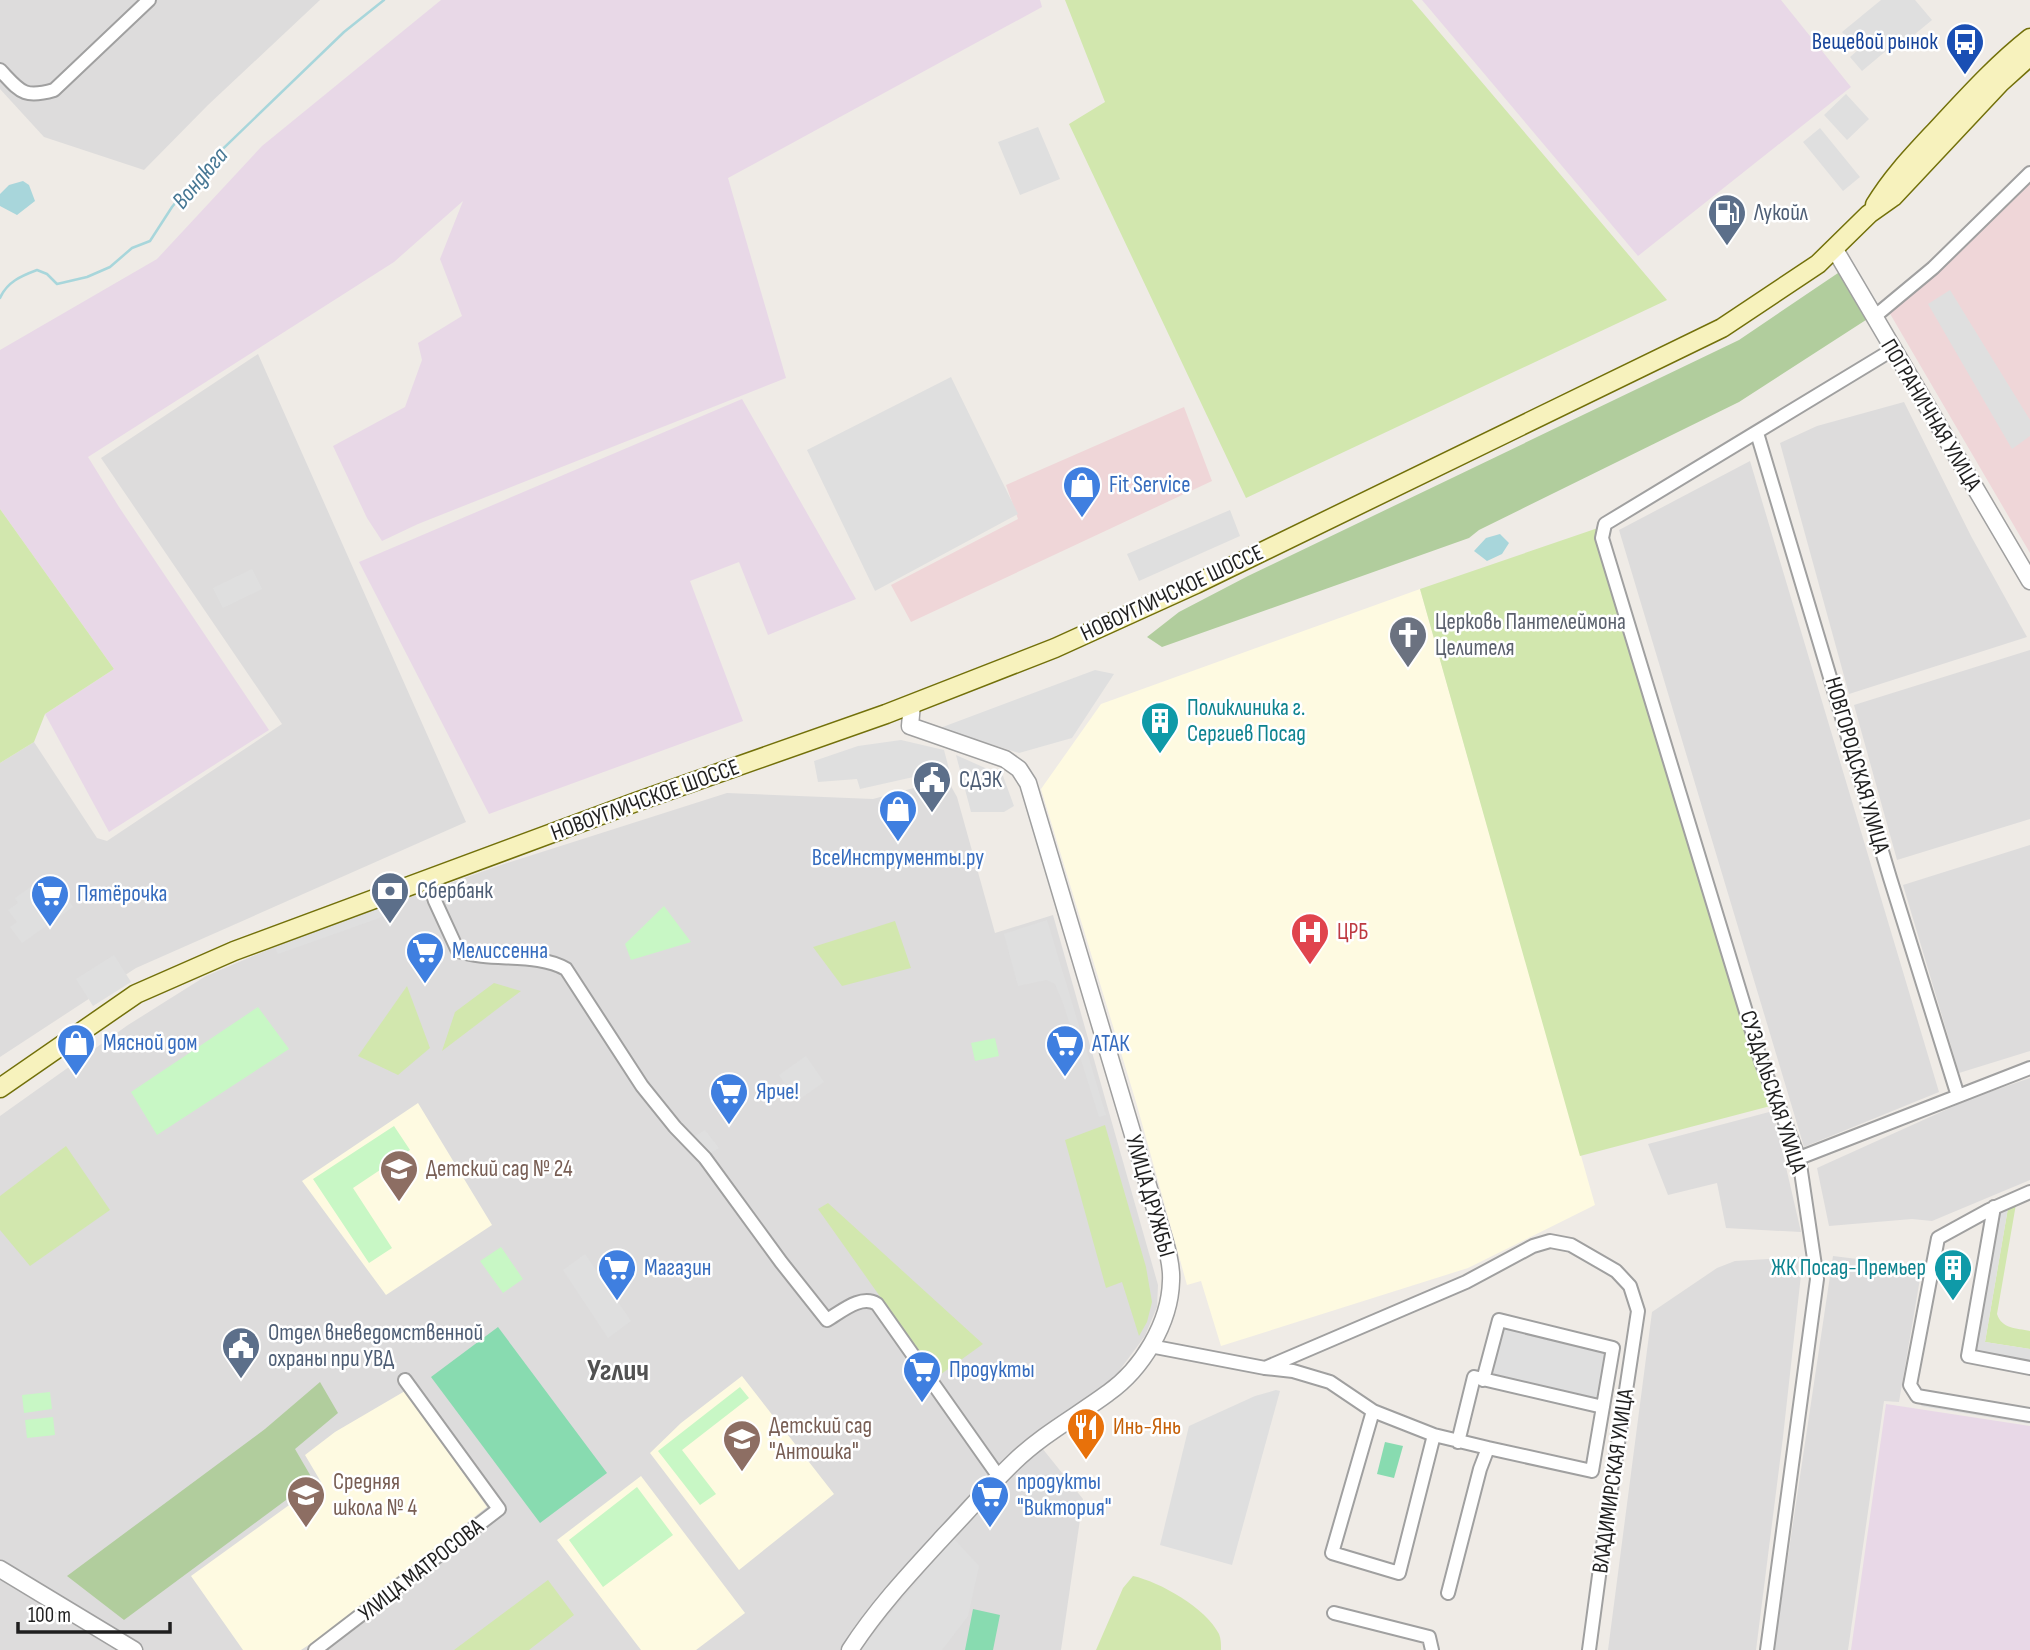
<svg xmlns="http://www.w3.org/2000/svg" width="2030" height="1650" font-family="'Sofia Sans Condensed',sans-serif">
<rect width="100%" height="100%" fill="#efebe6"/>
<path fill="#dddcdc" d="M0 0H320L208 105 144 170 44 137 0 89Z
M258 354 466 822 136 968 0 1057V763L34 742 97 838 107 841 282 724 101 458Z
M1904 402 1971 536 2027 637 1849 694 1780 443 1817 426Z
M1750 461 1939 1092 1804 1147 1619 530Z
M2030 650V819L1897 860 1854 705Z
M947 779 957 797 995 933 1053 915 1158 1285 1157 1307 1145 1336 1113 1379 1042 1448 1083 1499 1061 1650H0V1116L128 1025 206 976 303 935 504 864 727 793 873 799Z
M2030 845V1051L1959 1073 1903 885Z
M2030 1078V1180L1932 1221 1912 1219 1829 1226 1817 1168 1972 1098Z
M1773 1111 1801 1232 1726 1228 1717 1183 1668 1195 1648 1144Z
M1833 1256 1922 1267 1899 1402 1884 1401 1848 1650H1774Z
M1803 1257 1783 1437 1756 1650H1608L1652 1312 1717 1268 1735 1261Z"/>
<path fill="#efd6d8" d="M2030 173V553L1889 312Z
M1184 407 1212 481 911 622 891 585 1018 519 1006 485Z"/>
<path fill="#e8d8e7" d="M441 0H1040L1042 7 728 178 786 378 418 524 382 541 367 518 333 446 405 407 422 360 418 343 462 316 440 259 463 201 394 262 88 457 119 507 269 730 109 832 45 714 114 669 0 509V350L157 259 262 146Z
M1422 0H1781L1851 87 1638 256Z
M742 399 856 599 768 635 739 562 690 581 743 721 489 814 359 562Z
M1886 1404 2030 1426V1650H1851Z"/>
<path fill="#fefae1" d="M1420 589 1595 1205 1468 1268 1221 1346 1201 1281 1187 1285 1136 1102 1041 789 1101 704Z
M418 1103 492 1225 386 1295 302 1181Z
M742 1376 834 1494 739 1570 650 1453 681 1423Z
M405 1391 487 1507 333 1629 301 1650H243L191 1576 321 1482 305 1455 335 1432Z
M641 1476 745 1613 696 1650H641L557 1540Z"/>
<path fill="#d2e7ae" d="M1065 0H1412L1667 300 1246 498 1069 124 1105 102Z
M0 509 114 669 45 714 34 742 0 763Z
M1598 528 1778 1104 1580 1156 1420 589Z
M895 921 911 968 842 986 813 947Z
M494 983 521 991 442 1051 455 1012Z
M407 986 430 1048 398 1075 358 1056Z
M1105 1125 1146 1267 1152 1302 1147 1322 1139 1336 1122 1282 1106 1288 1065 1140Z
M66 1146 110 1210 30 1266 0 1230V1196Z
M828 1203 983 1344 937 1377 818 1209Z
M2016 1204 1997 1314C2002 1329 2016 1328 2030 1331V1349L1985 1342 2008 1208Z
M1133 1576C1160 1582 1206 1608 1219 1634 1221 1639 1221 1644 1221 1650H1096L1123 1588Z
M548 1580 574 1615 529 1650H454Z"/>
<path fill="#b1cd9d" d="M1841 271 1869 318 1739 402 1479 530 1469 538 1162 647 1147 637 1179 612 1248 576 1739 340Z
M320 1382 338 1413 295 1449 313 1480 124 1620 67 1576 265 1429Z"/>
<path fill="#c8f7c5" d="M664 906 691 942 631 960 625 944Z
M258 1007 289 1049 157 1135 131 1092Z
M995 1038 999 1056 975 1061 971 1043Z
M394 1126 410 1150 353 1188 392 1248 369 1263 313 1179Z
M501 1247 523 1279 503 1293 480 1261Z
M740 1387 749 1398 682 1450 716 1494 700 1505 658 1451Z
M50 1392 52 1409 24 1413 22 1395Z
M53 1417 55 1435 27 1438 25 1420Z
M637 1487 673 1535 603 1587 569 1540Z"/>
<path fill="#88dbb0" d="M498 1327 607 1473 540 1523 431 1377Z
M1385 1442 1403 1446 1394 1478 1377 1474Z
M973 1609 1000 1615 993 1650H965Z"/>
<path fill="#dfdfdf" d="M1881 0H1915L1932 20 1897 49 1893 45 1862 71 1850 57 1858 50 1842 32Z
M1846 94 1869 119 1847 140 1824 115Z
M1038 127 1060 179 1020 195 998 142Z
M1820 128 1860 177 1843 191 1803 142Z
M1950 290 2030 420V436L2012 449 1928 304Z
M951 377 1018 514 875 591 807 450Z
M1230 510 1240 536 1139 581 1127 554Z
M252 569 262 589 223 608 213 588Z
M1095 670 1114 674 1072 738 1019 753 940 728Z
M901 740 944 750 949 769 860 789 857 779 818 782 814 761 858 746Z
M956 755 1003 776 1014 806 1004 812H971Z
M42 879 49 889 57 884 73 907 22 943 10 927 17 922 8 910 18 903 15 898Z
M394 891 399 911 278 954 270 937Z
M1047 920 1106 1115 1099 1117 1063 1003 1055 984 1046 980 1018 986 1004 934Z
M114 955 131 982 93 1006 76 979Z
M806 1056 824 1082 797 1101 779 1075Z
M705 1130 719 1148 707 1155 687 1141Z
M2008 1208 1985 1342 2030 1349V1362L1974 1353 1998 1213Z
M585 1254 631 1321 608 1338 563 1270Z
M1499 1320 1613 1348 1603 1407 1483 1380Z
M1276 1390 1280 1391 1232 1565 1160 1545 1189 1426 1255 1396Z
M1923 1400 2030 1418V1424L1921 1406Z
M953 1538 979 1566 968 1616 942 1650H860Z"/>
<path fill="#a8d6db" d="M23 181 29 185 35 201 17 215 0 206V194L9 185Z
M1500 534 1509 543 1502 554 1487 561 1474 551 1486 538Z"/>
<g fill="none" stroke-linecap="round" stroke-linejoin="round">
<path stroke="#a8d6db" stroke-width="2.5" d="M0 298C7 282 21 276 37 270L47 274 57 284 87 277 110 267 132 248 150 241 172 207 203 168 344 32 384 0"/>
<defs>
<path id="minor" d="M0 70C20 91 23 99 54 90L149 0
M1874 317 1933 268 2030 173
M1757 433 1890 878 1958 1096
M428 880 435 901 458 951C492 962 537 952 566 969L642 1086 675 1127 705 1158 781 1262 827 1320C841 1312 861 1294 877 1304L999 1477
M1799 1158 2030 1068
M2030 1192 1989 1210 1938 1238 1910 1385 1917 1396 2030 1415
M1994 1207 1968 1356 2030 1368
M1150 1346 1265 1368 1293 1371 1330 1382 1373 1411 1434 1435 1488 1448 1480 1469 1448 1593
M1265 1368 1466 1282 1533 1246 1550 1241 1571 1245 1616 1271 1630 1286 1638 1311 1607 1516 1589 1650
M1483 1380 1499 1320 1613 1348 1592 1471 1488 1448
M1373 1411 1332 1553 1399 1573 1434 1435
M1458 1442 1474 1377 1603 1407
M1334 1613 1429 1637 1432 1650
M315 1650 499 1509 405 1380
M1767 1650 1817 1279 1799 1158 1761 1061 1602 538 1605 524 1892 350"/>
<path id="tertiary" d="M1834 248 2030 581
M0 1569 134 1650
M850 1650C877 1608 911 1572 945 1535 968 1511 990 1485 1014 1462 1043 1434 1077 1416 1108 1393 1142 1369 1170 1323 1171 1281 1172 1266 1168 1252 1164 1239L1028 783 1019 769 1005 759 910 726 912 704"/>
<path id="secondary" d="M1875 205C1893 175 1917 151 1941 125 1969 95 1997 64 2030 38
M0 1088 136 994 234 951 636 802 886 714 1055 648 1196 584 1722 328 1818 264 1869 214 1893 197 2000 83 2030 56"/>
</defs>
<use href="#minor" stroke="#a0a0a0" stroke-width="16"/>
<use href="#tertiary" stroke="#a0a0a0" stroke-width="19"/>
<use href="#secondary" stroke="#72700a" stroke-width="21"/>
<use href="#minor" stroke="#fff" stroke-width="12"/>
<use href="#tertiary" stroke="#fff" stroke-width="16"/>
<use href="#secondary" stroke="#f7f2bd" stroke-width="18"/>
</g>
<defs>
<symbol id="bus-pin" viewBox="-11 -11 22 30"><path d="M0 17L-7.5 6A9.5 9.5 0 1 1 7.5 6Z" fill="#1a4fb4" stroke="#fff"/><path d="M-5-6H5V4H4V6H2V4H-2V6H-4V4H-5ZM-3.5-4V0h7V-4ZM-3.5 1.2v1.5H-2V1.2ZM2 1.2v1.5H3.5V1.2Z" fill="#fff"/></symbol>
<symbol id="fuel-pin" viewBox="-11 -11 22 30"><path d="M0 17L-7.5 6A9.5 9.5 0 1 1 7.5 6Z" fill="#5c6f8a" stroke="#fff"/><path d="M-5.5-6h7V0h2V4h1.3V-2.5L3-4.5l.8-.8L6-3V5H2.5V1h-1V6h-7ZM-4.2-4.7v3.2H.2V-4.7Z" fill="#fff"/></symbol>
<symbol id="shop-pin" viewBox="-11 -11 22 30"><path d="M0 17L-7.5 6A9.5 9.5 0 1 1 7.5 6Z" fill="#3f7fe0" stroke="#fff"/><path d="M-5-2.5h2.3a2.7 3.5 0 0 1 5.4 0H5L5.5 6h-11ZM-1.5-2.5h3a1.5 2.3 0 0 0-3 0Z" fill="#fff"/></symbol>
<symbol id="church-pin" viewBox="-11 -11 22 30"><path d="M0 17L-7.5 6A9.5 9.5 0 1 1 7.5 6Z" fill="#6b7280" stroke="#fff"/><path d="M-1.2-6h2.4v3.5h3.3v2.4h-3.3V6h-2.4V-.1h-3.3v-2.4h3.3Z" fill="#fff"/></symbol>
<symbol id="building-pin" viewBox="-11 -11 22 30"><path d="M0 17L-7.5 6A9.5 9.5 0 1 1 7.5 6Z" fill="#0f9aa8" stroke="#fff"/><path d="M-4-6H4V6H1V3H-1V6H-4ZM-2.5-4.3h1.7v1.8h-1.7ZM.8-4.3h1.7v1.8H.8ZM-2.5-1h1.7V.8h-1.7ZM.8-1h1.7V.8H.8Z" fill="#fff"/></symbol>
<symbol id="civic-pin" viewBox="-11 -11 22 30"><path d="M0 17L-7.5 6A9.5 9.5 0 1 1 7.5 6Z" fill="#5c6f8a" stroke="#fff"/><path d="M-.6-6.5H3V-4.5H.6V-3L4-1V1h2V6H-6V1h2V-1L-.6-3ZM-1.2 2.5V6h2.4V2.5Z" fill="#fff"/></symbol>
<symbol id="bank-pin" viewBox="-11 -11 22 30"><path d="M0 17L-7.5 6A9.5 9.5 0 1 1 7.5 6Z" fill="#5c6f8a" stroke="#fff"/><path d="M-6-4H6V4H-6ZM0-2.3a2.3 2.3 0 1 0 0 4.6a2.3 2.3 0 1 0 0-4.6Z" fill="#fff"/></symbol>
<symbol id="supermarket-pin" viewBox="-11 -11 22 30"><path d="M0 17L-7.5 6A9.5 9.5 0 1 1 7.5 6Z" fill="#3f7fe0" stroke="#fff"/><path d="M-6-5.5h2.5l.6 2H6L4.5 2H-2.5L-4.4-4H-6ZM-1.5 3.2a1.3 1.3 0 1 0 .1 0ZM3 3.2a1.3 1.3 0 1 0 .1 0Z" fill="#fff"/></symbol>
<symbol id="hospital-pin" viewBox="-11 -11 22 30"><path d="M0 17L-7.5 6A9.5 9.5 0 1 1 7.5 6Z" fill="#e0444e" stroke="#fff"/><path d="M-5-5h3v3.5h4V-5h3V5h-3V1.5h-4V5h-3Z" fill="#fff"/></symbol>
<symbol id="school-pin" viewBox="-11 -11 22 30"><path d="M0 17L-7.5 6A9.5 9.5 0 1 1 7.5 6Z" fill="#8d6e63" stroke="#fff"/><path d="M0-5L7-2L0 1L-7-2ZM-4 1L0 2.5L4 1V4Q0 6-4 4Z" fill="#fff"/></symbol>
<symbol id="restaurant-pin" viewBox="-11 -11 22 30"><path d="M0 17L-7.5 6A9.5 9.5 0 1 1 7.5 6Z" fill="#e8710a" stroke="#fff"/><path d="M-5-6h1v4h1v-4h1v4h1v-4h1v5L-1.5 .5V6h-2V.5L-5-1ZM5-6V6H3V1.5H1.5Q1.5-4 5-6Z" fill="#fff"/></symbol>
</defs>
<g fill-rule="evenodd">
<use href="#bus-pin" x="1943" y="20" width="44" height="60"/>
<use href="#fuel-pin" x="1705" y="191" width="44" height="60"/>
<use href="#shop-pin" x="1060" y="463" width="44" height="60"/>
<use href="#church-pin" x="1386" y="613" width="44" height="60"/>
<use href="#building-pin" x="1138" y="699" width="44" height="60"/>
<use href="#civic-pin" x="910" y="758" width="44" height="60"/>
<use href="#shop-pin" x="876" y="787" width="44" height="60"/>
<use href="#bank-pin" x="368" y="869" width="44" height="60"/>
<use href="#supermarket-pin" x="28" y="872" width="44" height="60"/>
<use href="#hospital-pin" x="1288" y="910" width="44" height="60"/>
<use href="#supermarket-pin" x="403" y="929" width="44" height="60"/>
<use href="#shop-pin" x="54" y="1021" width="44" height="60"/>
<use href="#supermarket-pin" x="1043" y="1022" width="44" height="60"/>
<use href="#supermarket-pin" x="707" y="1070" width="44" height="60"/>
<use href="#school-pin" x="377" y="1147" width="44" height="60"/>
<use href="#supermarket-pin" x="595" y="1246" width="44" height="60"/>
<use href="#building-pin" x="1931" y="1246" width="44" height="60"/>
<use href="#civic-pin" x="219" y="1324" width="44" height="60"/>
<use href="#supermarket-pin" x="900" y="1348" width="44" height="60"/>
<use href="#restaurant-pin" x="1064" y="1405" width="44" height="60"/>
<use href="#school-pin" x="720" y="1417" width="44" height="60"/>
<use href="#school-pin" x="284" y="1473" width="44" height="60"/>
<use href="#supermarket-pin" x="968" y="1473" width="44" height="60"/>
</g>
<g text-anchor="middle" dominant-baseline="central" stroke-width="5" stroke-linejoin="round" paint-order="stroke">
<g font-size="23" fill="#164399" stroke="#fff" text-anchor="end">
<text x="1938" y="42">Вещевой рынок</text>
</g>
<g font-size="23" fill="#4e5e75" stroke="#fff" text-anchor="start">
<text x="1754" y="213">Лукойл</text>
<text x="959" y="780">СДЭК</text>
<text x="417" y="891">Сбербанк</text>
<text x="268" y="1333">Отдел вневедомственной<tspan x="268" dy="26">охраны при УВД</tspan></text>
</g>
<g font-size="23" fill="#1f1f1f" stroke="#fff">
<text transform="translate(1931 415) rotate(59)">ПОГРАНИЧНАЯ УЛИЦА</text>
<text transform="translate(1172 593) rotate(-25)">НОВОУГЛИЧСКОЕ ШОССЕ</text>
<text transform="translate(1857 765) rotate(74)">НОВГОРОДСКАЯ УЛИЦА</text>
<text transform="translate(645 800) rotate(-20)">НОВОУГЛИЧСКОЕ ШОССЕ</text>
<text transform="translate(1773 1092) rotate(72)">СУЗДАЛЬСКАЯ УЛИЦА</text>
<text transform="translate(1150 1196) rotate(74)">УЛИЦА ДРУЖБЫ</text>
<text transform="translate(1613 1481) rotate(-82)">ВЛАДИМИРСКАЯ УЛИЦА</text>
<text transform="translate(421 1570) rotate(-38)">УЛИЦА МАТРОСОВА</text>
</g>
<g font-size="23" fill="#366cbe" stroke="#fff" text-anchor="start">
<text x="1109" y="485">Fit Service</text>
<text x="898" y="858" text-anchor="middle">ВсеИнструменты.ру</text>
<text x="77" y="894">Пятёрочка</text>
<text x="452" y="951">Мелиссенна</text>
<text x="103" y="1043">Мясной дом</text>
<text x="1092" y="1044">АТАК</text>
<text x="756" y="1092">Ярче!</text>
<text x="644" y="1268">Магазин</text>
<text x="949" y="1370">Продукты</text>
<text x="1017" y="1482">продукты<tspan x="1017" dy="26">"Виктория"</tspan></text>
</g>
<g font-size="23" fill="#5b616d" stroke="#fff" text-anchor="start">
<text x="1435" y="622">Церковь Пантелеймона<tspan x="1435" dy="26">Целителя</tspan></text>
</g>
<g font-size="23" fill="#0d838f" stroke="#fff" text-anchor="start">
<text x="1187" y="708">Поликлиника г.<tspan x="1187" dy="26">Сергиев Посад</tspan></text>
<text x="1926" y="1268" text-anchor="end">ЖК Посад-Премьер</text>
</g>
<g font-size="23" fill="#be3a42" stroke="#fff" text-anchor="start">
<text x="1337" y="932">ЦРБ</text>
</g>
<g font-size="23" fill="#785e54" stroke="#fff" text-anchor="start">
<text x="426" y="1169">Детский сад № 24</text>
<text x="769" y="1426">Детский сад<tspan x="769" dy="26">"Антошка"</tspan></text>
<text x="333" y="1482">Средняя<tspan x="333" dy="26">школа № 4</tspan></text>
</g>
<g font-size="23" fill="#c56008" stroke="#fff" text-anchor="start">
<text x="1113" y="1427">Инь-Янь</text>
</g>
<g font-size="24" font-style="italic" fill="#467794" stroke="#fff">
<text transform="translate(200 178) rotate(-50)">Вондюга</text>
</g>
<g font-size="30" font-weight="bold" fill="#525252" stroke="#fff">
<text x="618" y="1371">Углич</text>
</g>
</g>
<path d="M18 1622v10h152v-10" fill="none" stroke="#1f1f1f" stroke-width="3.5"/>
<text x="28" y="1622" font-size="21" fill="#1f1f1f" stroke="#ffffff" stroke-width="5" paint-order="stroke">100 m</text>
</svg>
